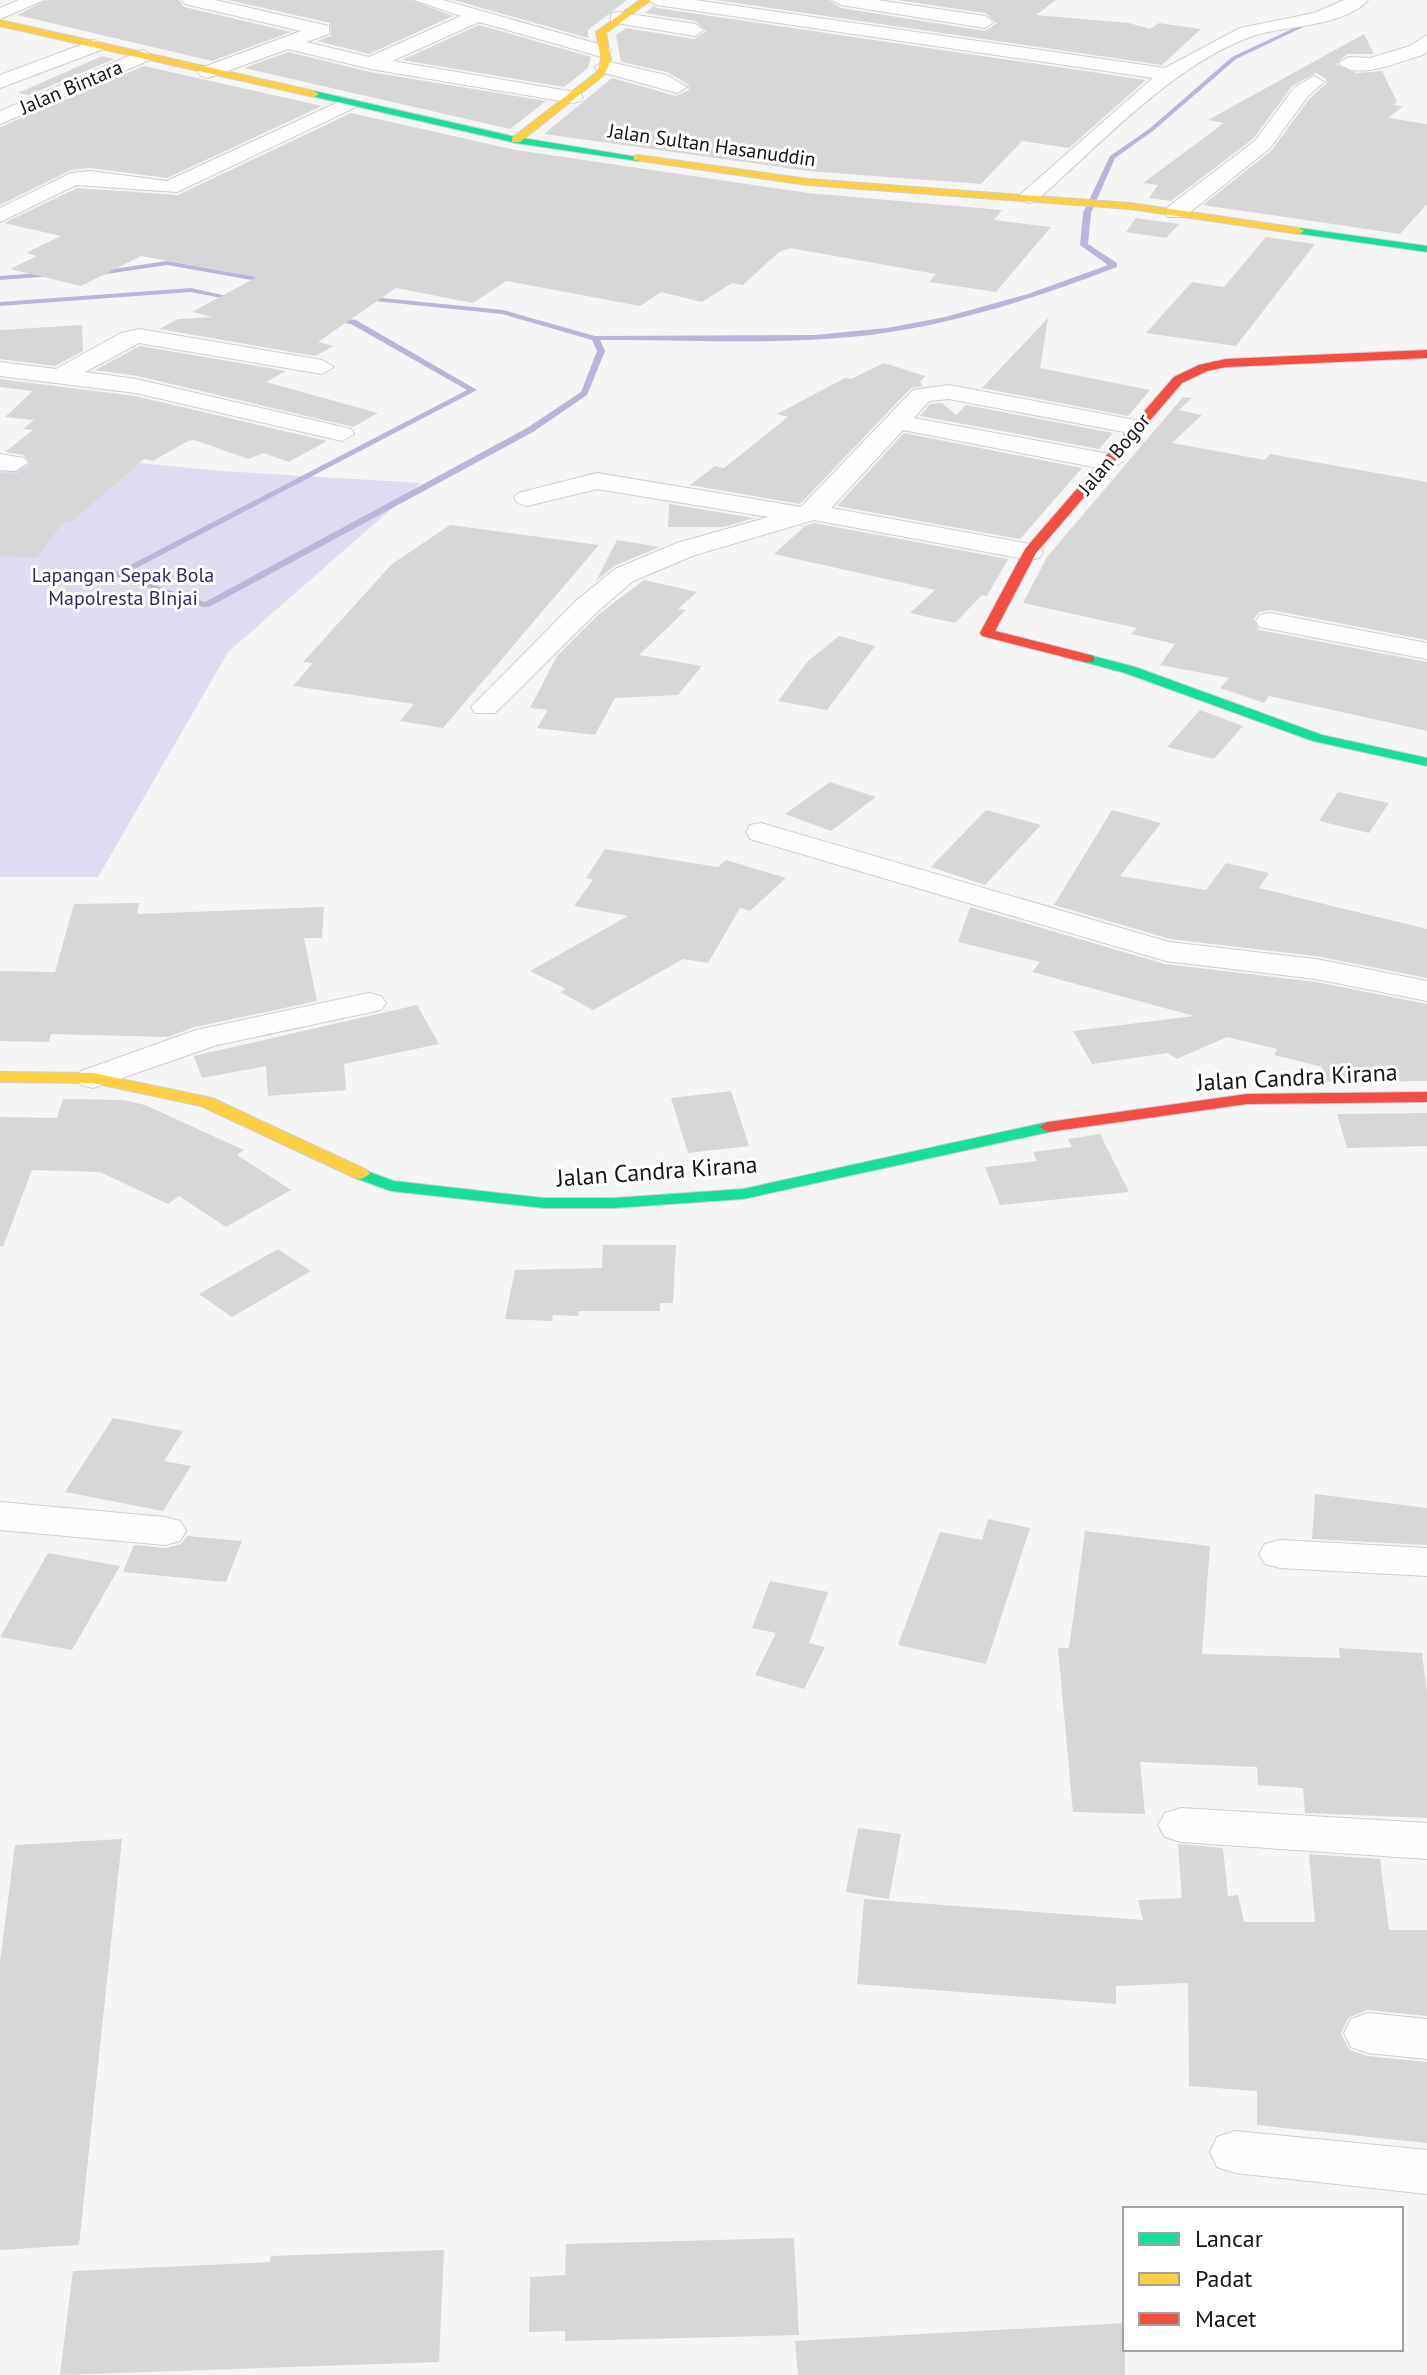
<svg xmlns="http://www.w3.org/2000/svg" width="1427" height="2375" font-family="'PT Sans',sans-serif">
<rect width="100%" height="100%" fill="#f5f5f6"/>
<path fill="#dddcf0" d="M38 453 221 471 421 483 228 652 98 877H0V464L14 465Z"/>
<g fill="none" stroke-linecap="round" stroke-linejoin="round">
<path fill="#b9b6d9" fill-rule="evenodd" d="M1309 21 1314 22 1236 59 1153 131 1115 158 1091 213 1088 244 1117 263V267C1031 300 943 328 851 337 768 345 683 339 600 340L605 351 587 395 533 432 209 607H203L111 575 467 390 351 324 329 320V316L356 320 477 390 123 575 205 602 527 428 581 392 597 351 592 340 502 314 365 300 361 298 362 296 503 310 595 336 815 335 887 328 945 317 1028 294 1108 265 1080 245 1083 213 1110 156 1149 129 1232 57Z
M167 261 268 279 272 281 268 283 167 265 93 276 89 274 93 272Z
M51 272H54V276L0 280V276Z
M191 288 240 299 236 301 191 292 0 306V302Z"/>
</g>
<path fill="#d7d7d8" d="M47 0H179L184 7 291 32 212 61 17 15Z
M228 0H411L453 16 369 54 317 41 331 36 330 23Z
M454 0H627L588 30V38Z
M716 0H829L841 8 985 31 997 23 985 13 897 0H1056L1036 15 1129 23 1150 29 1159 23 1201 29 1162 65Z
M654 6 657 8 1146 80 1069 148 1022 141 981 184 808 171 544 134 612 78 676 96 689 90 688 84 667 72 621 62 616 35 626 28 694 39 707 31 695 21 645 13Z
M479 25 591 57 588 68 564 87 402 60Z
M1364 34 1374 54H1347L1336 64 1356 73 1382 71 1397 102 1393 105 1403 106 1388 118 1427 124V204L1400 234 1203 205 1272 150 1310 98 1326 84V79L1316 73 1292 86 1254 138 1171 201 1149 198 1158 185 1143 183 1224 123 1208 120Z
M288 52 370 72 546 101 510 129 244 68Z
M102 56 114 59 29 95 18 93Z
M144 66 322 106 167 178 90 168 71 170 0 205V127Z
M351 113 516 150 808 193 1002 210 994 220 1051 227 996 292 929 282 936 274 790 248 779 252 743 285 732 283 702 302 661 292 640 306 506 281 473 303 396 288 318 342 334 346 315 356 159 329 178 319 213 317 192 312 257 277 141 256 81 286 10 269 37 256 26 253 61 236 4 223 77 188 178 195Z
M1136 218 1179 224 1166 238 1126 232Z
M1266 237 1315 244 1236 346 1146 333 1192 282 1224 287Z
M1048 318 1040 368 1150 390 1128 416 982 388Z
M82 325 83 351 55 366 0 359V330Z
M140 346 286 371 266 382 378 413 353 427 137 376 95 370Z
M884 363 925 376 920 382 923 386 911 388 800 504 690 485 715 466 724 468 788 417 777 414 845 378 851 379Z
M0 379 135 396 327 441 289 462 263 453 249 459 194 440 188 441 153 461 144 459 71 522 64 521 37 558 0 556V473L17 474 31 464 24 455 5 452 33 430 23 429 34 420 5 417 33 391 0 387Z
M1183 397 1192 398 1179 410 1202 415 1172 443 1265 460 1270 454 1427 482V640L1271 610 1259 612 1254 619 1259 630 1427 662V731L1269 696 1264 703 1220 688 1229 678 1160 665 1175 644 1131 634 1137 628 1023 603 1047 557Z
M942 403 956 415 966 405 1113 433 1099 449 920 416 930 404Z
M904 433 1082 468 1020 539 837 506Z
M669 504 755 518 723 527H668Z
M814 523 1008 559 987 596 982 595 955 623 910 613 935 590 774 554 804 527H800Z
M450 525 599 545 443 728 400 721 414 704 293 686 313 663 303 662 392 564Z
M617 540 660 547 614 566 596 581Z
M644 580 697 592 678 609 686 610 639 655 702 666 678 695 615 698 595 735 537 728 548 710 530 708 557 656 599 614Z
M839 636 875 646 827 710 778 701 808 661Z
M1200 710 1243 726 1214 759 1167 747Z
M830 782 876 797 831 831 785 814Z
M1338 792 1389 803 1369 833 1319 821Z
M986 810 1041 825 985 885 931 867Z
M1112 810 1161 823 1120 876 1206 890 1226 863 1269 873 1259 888 1427 929V978L1316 956 1170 939 1054 905Z
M605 849 718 867 726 860 786 878 750 911 740 908 708 963 683 959 593 1010 560 992 566 989 530 971 628 916 574 906 593 880 586 878Z
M139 903 137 914 324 907 322 938H304L317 1001 195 1027 168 1037 51 1034 49 1042 0 1041V971L55 972 74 904Z
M970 907 1165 964 1316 982 1427 1004V1081L1327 1082 1322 1067 1274 1055 1277 1049 1227 1037 1177 1059 1168 1053 1092 1064 1073 1031 1194 1016 1032 972 1040 962 958 942Z
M417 1005 439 1044 344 1064 346 1090 268 1096 266 1066 202 1078 194 1056Z
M731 1091 749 1146 688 1153 671 1098Z
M63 1099 123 1100 145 1105 244 1150 237 1155 291 1190 226 1227 179 1196 168 1204 100 1172 32 1170 3 1247 0 1246V1117L57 1118Z
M1427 1113V1146L1389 1147 1347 1148 1337 1114Z
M1100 1134 1129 1192 1000 1205 985 1167 1037 1161 1033 1152 1072 1147 1068 1139Z
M603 1245H676L673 1303H660V1311H579L578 1316 553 1315 552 1321 505 1319 515 1270 602 1268Z
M278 1249 311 1271 232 1317 199 1294Z
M113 1418 183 1431 164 1461 191 1466 163 1511 65 1492Z
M1315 1494 1427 1508V1545L1312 1539Z
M988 1519 1030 1528 986 1664 898 1645 940 1532 982 1540Z
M1085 1531 1210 1546 1202 1654 1340 1658 1339 1648 1422 1653 1427 1694V1818L1305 1813 1303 1788 1258 1785 1257 1767 1140 1762 1145 1814 1073 1812 1058 1648H1069Z
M187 1536 242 1541 226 1582 123 1572 134 1545 166 1548 181 1544Z
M48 1553 120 1566 72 1650 0 1637Z
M770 1581 828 1592 809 1643 825 1647 804 1689 755 1675 776 1633 752 1628Z
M858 1828 901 1834 889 1899 846 1892Z
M122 1839 79 2245 0 2250V1962L15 1845Z
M1178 1844 1223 1848 1228 1896 1238 1895 1244 1922H1315L1309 1854 1380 1859 1389 1930H1427V2016L1367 2010 1348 2018 1341 2034 1350 2050 1367 2056 1427 2062V2143L1257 2125V2091L1189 2086 1188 1983 1116 1986V2004L857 1984 864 1899 1143 1920 1138 1900 1182 1898Z
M794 2238 799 2335 565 2341V2331L529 2332 530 2277 565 2275 566 2244Z
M444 2250 439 2362 60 2375 73 2271 270 2262 271 2256Z
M1125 2323V2375H798L795 2341Z"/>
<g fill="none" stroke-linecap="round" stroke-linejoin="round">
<defs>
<path id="street" d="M19 0H44L0 19V8Z
M182 0H215L329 26V34L306 42 369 57 461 16 414 0H443L609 47 611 51 602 57 479 22 392 61 580 93 583 97 580 101 573 103 371 69 288 49 208 78 201 76 198 72 201 68 301 31 185 4Z
M648 0H695L1165 68 1240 28 1314 13 1344 0H1368C1344 27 1286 25 1253 36 1173 64 1099 146 1036 201L1029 203 1018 197 1022 193 1153 78 657 5Z
M832 0H877L985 16 994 22 985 28 841 5Z
M617 12 695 24 704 30 695 36 611 22V14Z
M1427 35V51L1423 55C1401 60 1358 82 1339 63L1349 57 1370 58 1410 46Z
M94 40 103 46 101 50 0 88V75Z
M143 50 152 56 150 60 0 124V111Z
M605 61 666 75 687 87 677 93 598 71 595 67Z
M1314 76 1324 82 1308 96 1270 148 1184 217H1168L1165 212 1168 207 1256 140 1294 88Z
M347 98 357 104 354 108 177 192 76 185 0 222V208L71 173 90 171 167 181Z
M139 329 322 360 334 367 322 374 139 343 85 372 136 379 351 429 354 434 342 441 136 393 0 376V362L56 369 121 333Z
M949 385 1135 420 1147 427 1135 434 949 399 929 401 914 418 1109 454 1122 462 1109 470 903 430 831 508 1030 544 1039 546 1043 552 1039 558 1030 560 814 520 695 555 633 581 597 612 495 713H475L471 707 577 600 615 569 677 543 769 517 597 489 527 506 518 503 514 498 518 493 597 473 801 507 913 390Z
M0 454 24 458 28 463 15 471 0 470Z
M1270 613 1427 643V659L1260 627 1256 621 1260 615Z
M761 823 1169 942 1316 959 1427 981V1001L1316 979 1166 961 750 839 746 832 750 825Z
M369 993 381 996 386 1003 381 1010 217 1045 93 1088 81 1085 76 1078 81 1071 196 1030Z
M0 1502 165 1517 180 1521 186 1531 180 1541 165 1545 0 1530Z
M1280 1540 1427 1548V1576L1280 1568 1265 1564 1259 1554 1265 1544Z
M1181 1808 1427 1823V1859L1181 1842 1165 1837 1158 1825 1165 1813Z
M1368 2013 1427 2019V2059L1368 2053 1351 2047 1344 2033 1351 2019Z
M1235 2131 1427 2150V2194L1235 2173 1217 2167 1210 2152 1217 2137Z"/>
<path id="fast" d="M314 91 516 137 643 158 638 161 516 143 311 96V92Z
M1299 228 1427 246V252L1295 233 1294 231Z
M1089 655 1135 667 1322 735 1427 758V766L1313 741 1125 673 1084 662V656Z
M1048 1122 1054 1123 1057 1127 1054 1131 743 1199 614 1208H544L391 1191 355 1178 352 1174 361 1169 394 1181 544 1198H614L743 1189Z"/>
<path id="slow" d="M640 0H651L606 33 611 60 604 75 520 142H512V138L597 72 601 60 596 32Z
M0 20 314 91 319 94 314 97 0 26Z
M638 155 808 179 1130 203 1299 228 1304 231 1299 234 1130 209 808 185 634 160V156Z
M0 1072 93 1073 212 1098 367 1170 370 1174 361 1179 355 1178 201 1106 93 1083 0 1082Z"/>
<path id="jam" d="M1427 350V358L1226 367 1207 371 1182 383 1036 553 995 631 1094 656V662H1084L982 636 980 633 1025 549 1174 377 1199 365 1226 359Z
M1427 1092V1102L1247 1104 1048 1132 1039 1127 1048 1122 1247 1094Z"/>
</defs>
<use href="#street" stroke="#cfcfd0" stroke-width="2"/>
<use href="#fast" stroke="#cfcfd0" stroke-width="2"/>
<use href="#slow" stroke="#cfcfd0" stroke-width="2"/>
<use href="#jam" stroke="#cfcfd0" stroke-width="2"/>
<use href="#street" fill="#fefefe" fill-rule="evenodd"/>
<use href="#fast" fill="#16e098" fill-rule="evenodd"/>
<use href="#slow" fill="#ffcf43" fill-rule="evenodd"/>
<use href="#jam" fill="#f24e42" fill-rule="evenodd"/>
</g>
<g text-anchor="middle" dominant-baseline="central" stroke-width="6" stroke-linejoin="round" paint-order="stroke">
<g font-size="20" fill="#151516" stroke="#fff">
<text transform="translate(71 87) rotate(-23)">Jalan Bintara</text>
<text transform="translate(712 145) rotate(8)">Jalan Sultan Hasanuddin</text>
<text transform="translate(1114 454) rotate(-50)">Jalan Bogor</text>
</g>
<g font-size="20" fill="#332863" stroke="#fff">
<text x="123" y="575">Lapangan Sepak Bola<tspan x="123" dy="23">Mapolresta BInjai</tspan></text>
</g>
<g font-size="24" fill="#151516" stroke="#fff">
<text transform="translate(1297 1077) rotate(-3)">Jalan Candra Kirana</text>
<text transform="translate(657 1171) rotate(-4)">Jalan Candra Kirana</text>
</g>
</g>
<rect x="1123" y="2207" width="280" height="144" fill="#ffffff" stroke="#a1a1a2" stroke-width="2"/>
<rect x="1139" y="2233" width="40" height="12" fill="#16e098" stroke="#a1a1a2" stroke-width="2"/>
<text x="1195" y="2247" font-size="24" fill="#151516">Lancar</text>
<rect x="1139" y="2273" width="40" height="12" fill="#ffcf43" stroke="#a1a1a2" stroke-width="2"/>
<text x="1195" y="2287" font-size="24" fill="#151516">Padat</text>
<rect x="1139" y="2313" width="40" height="12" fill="#f24e42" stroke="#a1a1a2" stroke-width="2"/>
<text x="1195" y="2327" font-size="24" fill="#151516">Macet</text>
</svg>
